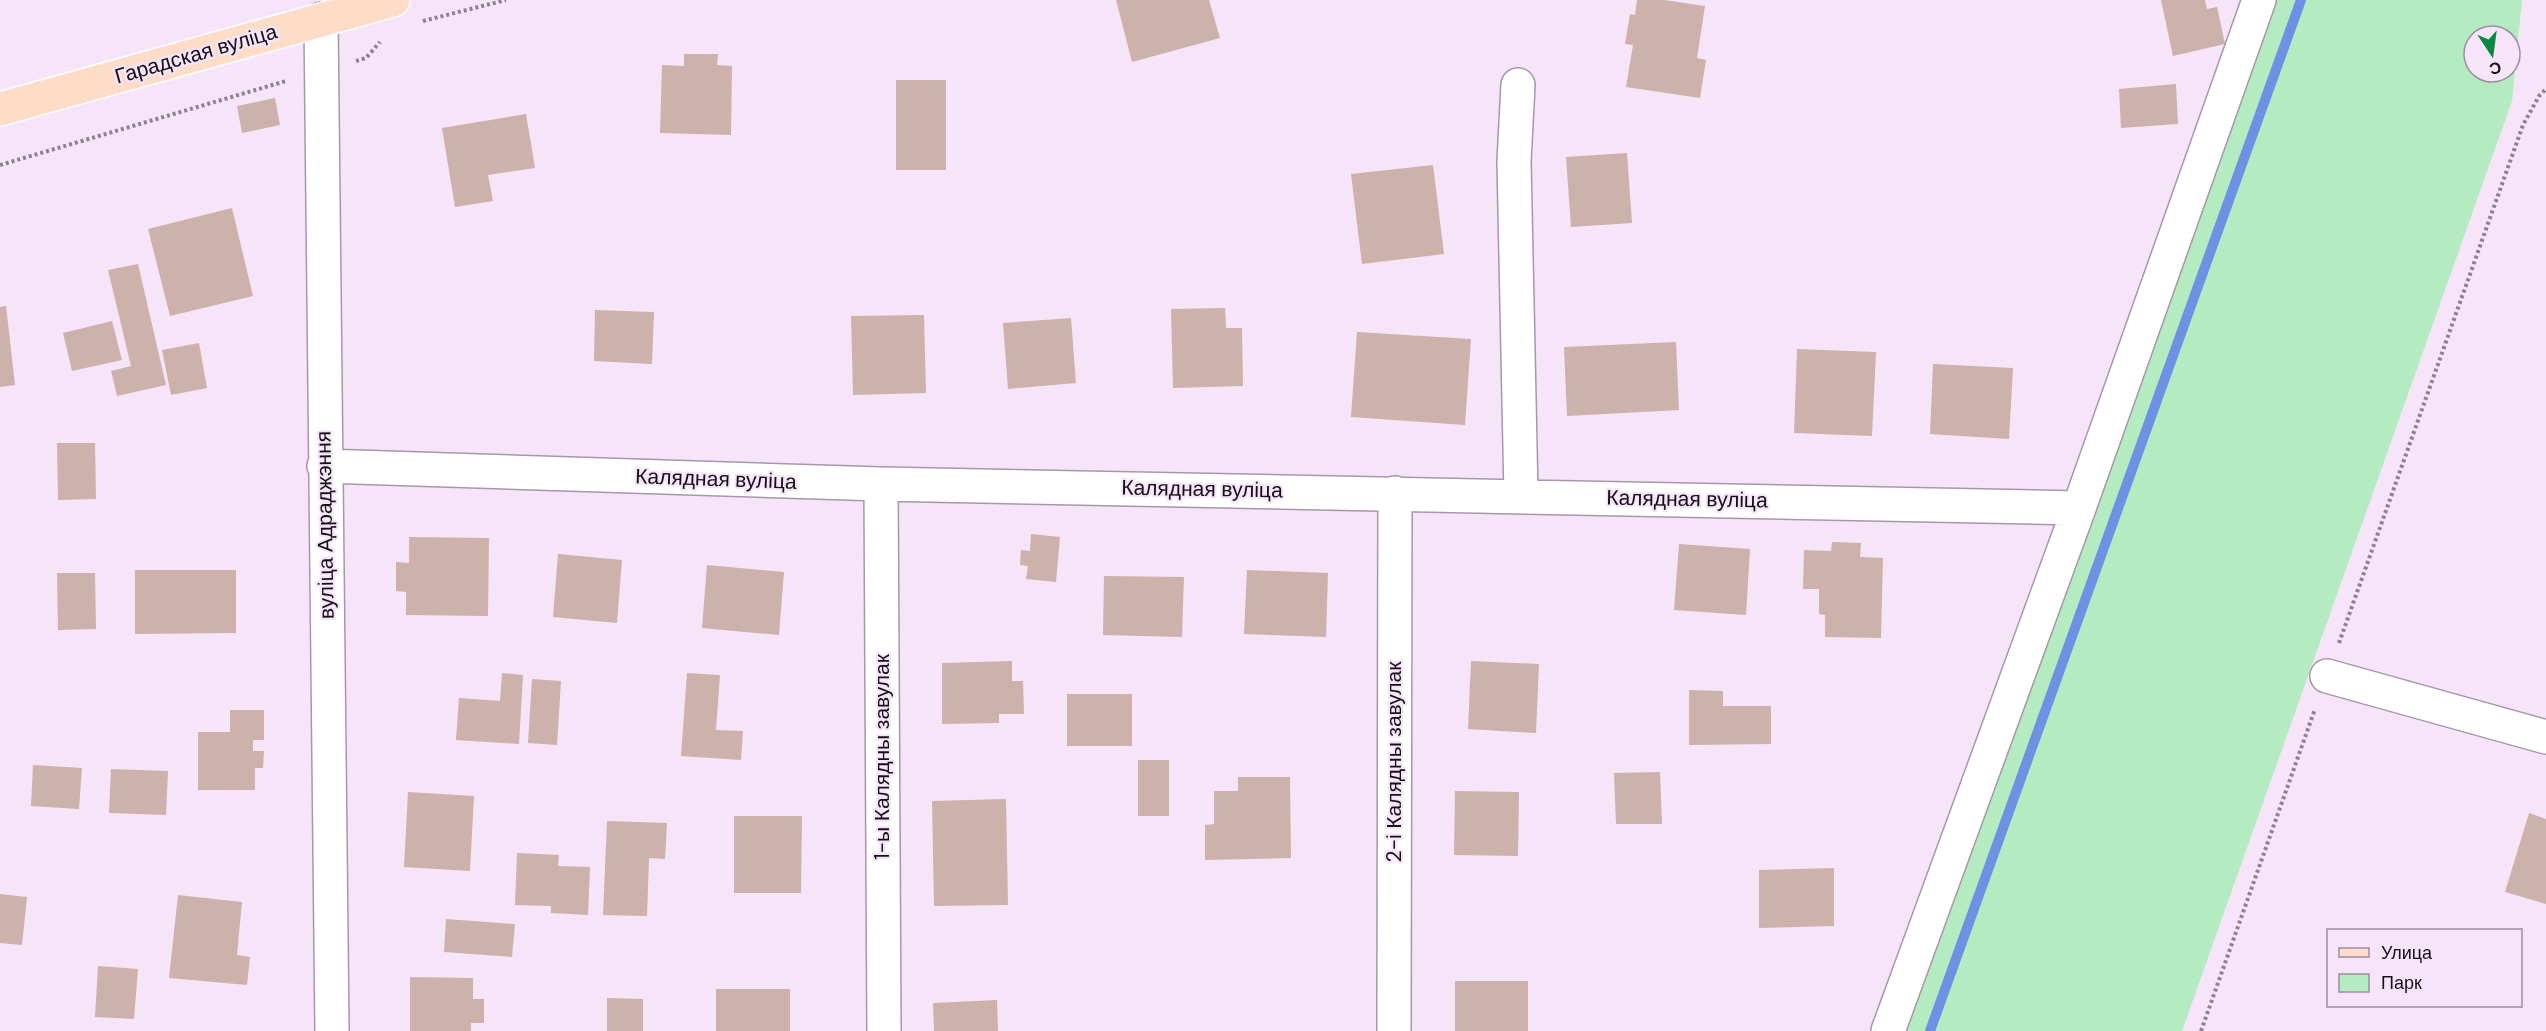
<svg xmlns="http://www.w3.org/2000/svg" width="2546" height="1031" font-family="'DM Sans',sans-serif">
<rect width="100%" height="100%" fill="#f6e4f9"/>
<path fill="#b5ebc1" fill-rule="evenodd" d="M2272 0H2522L2512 101 2182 1031H1893ZM2474 36H2510V72H2474Z"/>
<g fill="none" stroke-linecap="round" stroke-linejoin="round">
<path stroke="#6b92e3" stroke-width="10" d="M1930 1031 2301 0"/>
</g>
<path fill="#cdb1ab" d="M1116 0H1209L1220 38 1132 62Z
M1637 0H1664L1705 6 1697 58 1706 60 1700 98 1626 87 1633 45 1625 44 1630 14 1635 15Z
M2161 0H2205L2207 9 2217 7 2225 44 2173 56Z
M684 54H718L717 65 732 66 731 135 660 133 662 65 684 66Z
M896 80H946V170H896Z
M2176 84 2178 124 2121 128 2119 89Z
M275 98 280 125 242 133 237 106Z
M526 114 535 168 488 175 493 201 455 207 442 128Z
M1627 153 1632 223 1571 227 1566 157Z
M1433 165 1444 254 1362 264 1351 174Z
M232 208 253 296 170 316 148 229Z
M138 264 166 385 117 396 111 371 131 366 108 270Z
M6 306 15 385 0 387V307Z
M1225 308 1226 328H1242L1243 386 1173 388 1171 309Z
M595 310 654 312 652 364 594 361Z
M924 315 926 393 853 395 851 316Z
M1071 318 1076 383 1008 389 1003 323Z
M112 321 122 360 72 371 63 333Z
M1357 332 1471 339 1465 425 1351 417Z
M1676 342 1679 410 1567 416 1564 347Z
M199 343 207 388 171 395 162 350Z
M1797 349 1876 352 1872 436 1794 433Z
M1933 364 2013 368 2009 439 1930 434Z
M57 443H95L96 499 58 500Z
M1031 534 1060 537 1056 582 1026 579 1028 566 1020 565 1021 550 1030 551Z
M409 537 489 538 488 616 406 615V592L396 591V562L409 563Z
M1832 542 1861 543 1860 557 1883 558 1881 638 1825 637V615L1819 614V589H1803L1804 550 1831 551Z
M1679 544 1750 549 1746 615 1674 610Z
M558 554 622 560 617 623 553 617Z
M707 565 784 572 779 635 702 628Z
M135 570H236V633L135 634Z
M1247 570 1328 573 1326 637 1244 634Z
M57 573H95L96 629 58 630Z
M1104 576 1184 577 1182 637 1103 635Z
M1012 661V681H1023L1024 714H999V723L942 724V663Z
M1471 661 1539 664 1536 733 1468 729Z
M502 673 523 675 519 744 456 740 459 698 500 701Z
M687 673 720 675 716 730 743 731 741 760 681 756Z
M532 679 561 681 557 745 528 743Z
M1689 690 1723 691V706H1771V744L1689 745Z
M1067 694H1132V746H1067Z
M230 710H264V740H253V751H264L263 768H255V790H198V732H230Z
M1138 760H1169V816H1138Z
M33 765 82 768 79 809 31 806Z
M111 769 168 771 166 815 109 813Z
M1660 772 1662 824H1616L1614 773Z
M1238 777H1290L1291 858 1205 860V825L1214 824V791H1238Z
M1455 791 1519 792 1518 856 1454 855Z
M408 792 474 796 470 871 404 867Z
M1006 799 1008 905 934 906 932 801Z
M2529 813 2546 819V904L2505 892Z
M734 816H802L801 893H734Z
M607 821 667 823 665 859 649 858 647 916 603 915Z
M517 853 559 855 558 866 590 867 588 915 551 913V906L515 905Z
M1834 868V926L1759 928V870Z
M0 894 27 897 22 945 0 943Z
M178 895 242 902 237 955 250 957 247 985 169 978Z
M446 919 515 924 512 957 444 952Z
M98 966 138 969 134 1019 95 1017Z
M410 977 473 978V999H484V1023H471V1031H410Z
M1455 981H1528V1031H1455Z
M716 989H790V1031H716Z
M607 998 643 999V1031H607Z
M997 1000 998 1031H934L933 1003Z"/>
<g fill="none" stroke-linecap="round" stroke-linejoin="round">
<defs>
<path id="minor" d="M321 19 332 1031
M1518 85 1514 161 1521 495
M324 466 881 484 2079 508
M881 484 884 1031
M2327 676 2546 737
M1394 1031 1395 493
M1888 1031 2079 508 2259 0"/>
<path id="major" d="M0 109 393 0"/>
</defs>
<use href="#minor" stroke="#a797aa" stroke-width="36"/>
<use href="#major" stroke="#fff" stroke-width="36"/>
<path stroke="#8d818f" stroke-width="4" stroke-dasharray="3 3" stroke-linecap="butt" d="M423 21 506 0
M356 61 366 58 380 42
M0 165 286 81
M2339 643 2523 125 2539 96 2546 89
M2201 1031 2315 709"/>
<use href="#minor" stroke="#fff" stroke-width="33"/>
<use href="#major" stroke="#feddc8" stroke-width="33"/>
</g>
<g text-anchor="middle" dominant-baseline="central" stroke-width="4.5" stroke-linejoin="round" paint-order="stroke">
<g font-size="21" fill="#151016" stroke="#f6e4f9">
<text transform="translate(196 54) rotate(-16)">Гарадская вуліца</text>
<text transform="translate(716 479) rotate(2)">Калядная вуліца</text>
<text transform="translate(1202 489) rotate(1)">Калядная вуліца</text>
<text transform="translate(1687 499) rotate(1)">Калядная вуліца</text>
<text transform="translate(325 525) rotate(-91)">вуліца Адраджэння</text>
<text transform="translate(882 757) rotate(-90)">1-ы Калядны завулак</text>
<text transform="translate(1394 762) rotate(-90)">2-і Калядны завулак</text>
</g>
</g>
<rect x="2327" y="929" width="195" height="78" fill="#f6e4f9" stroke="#9c8f9e" stroke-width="1.5"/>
<rect x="2339" y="948" width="30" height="9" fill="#feddc8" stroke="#9c8f9e" stroke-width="1.5"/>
<text x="2381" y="959" font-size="18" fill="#151016">Улица</text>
<rect x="2339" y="974" width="30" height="18" fill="#b5ebc1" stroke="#9c8f9e" stroke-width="1.5"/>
<text x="2381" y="989" font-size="18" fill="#151016">Парк</text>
<g transform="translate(2492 54) rotate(167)"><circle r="28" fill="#f6e4f9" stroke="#9c8f9e" stroke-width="1.5"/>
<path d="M0-4.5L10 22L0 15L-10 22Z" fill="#088843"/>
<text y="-9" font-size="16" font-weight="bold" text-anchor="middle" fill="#151016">С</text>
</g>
</svg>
